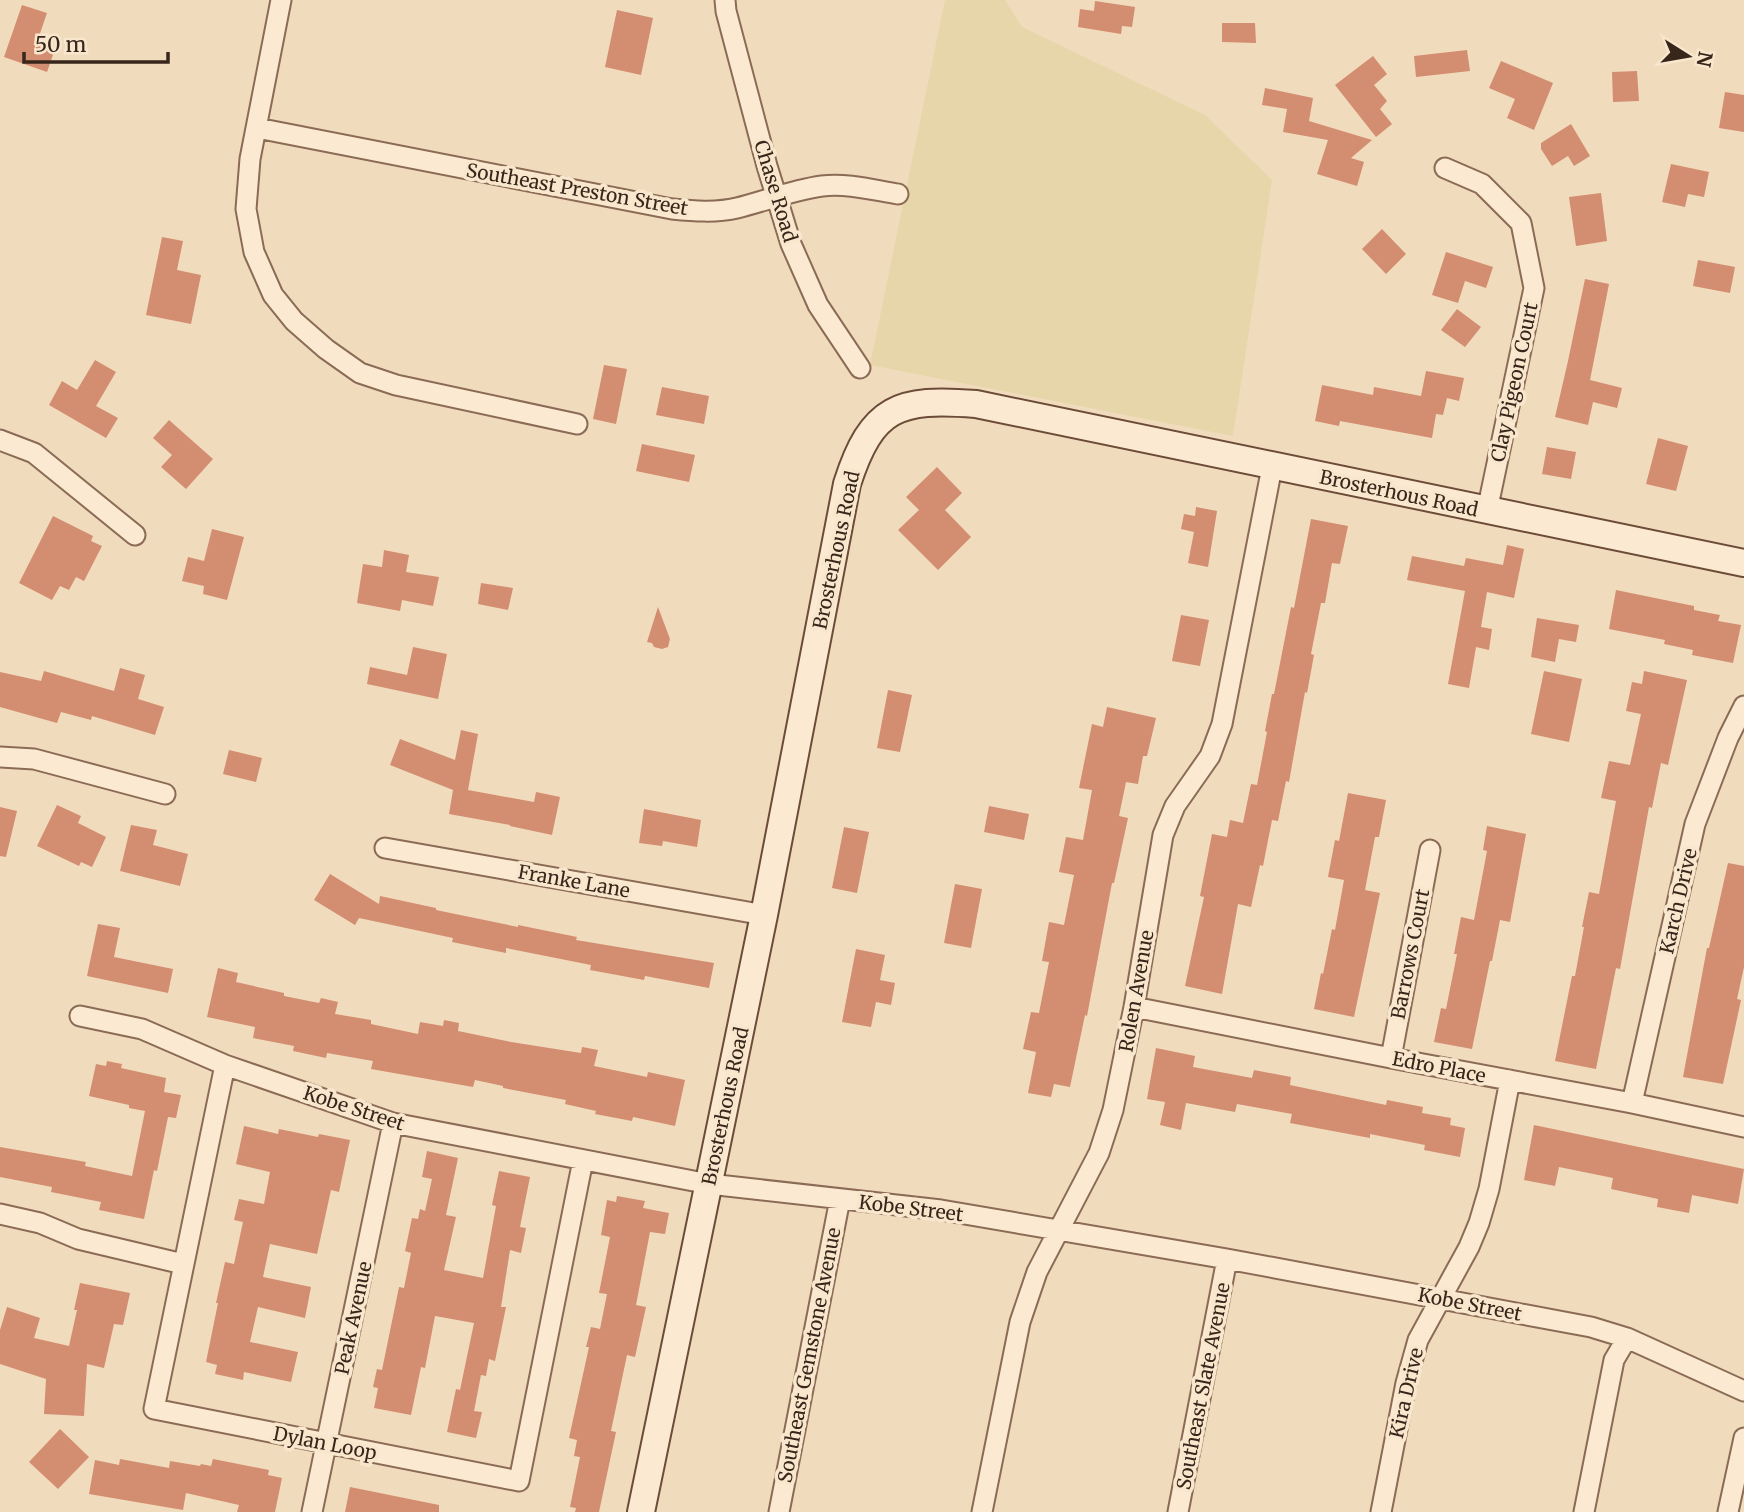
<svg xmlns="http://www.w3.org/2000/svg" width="1744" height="1512" font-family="Merriweather,serif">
<rect width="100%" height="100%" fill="#f1dbbd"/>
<path fill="#e7d6aa" d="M945 0H1005L1022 27 1205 115 1272 180 1233 436 870 365Z"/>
<path fill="#d38d70" d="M1095 1 1135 7 1132 27 1122 26 1121 34 1078 27 1080 9 1094 11Z
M22 5 47 13 36 45 54 52 47 72 4 57Z
M617 10 653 18 641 75 605 67Z
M1222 23H1255L1256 43 1222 42Z
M1467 50 1470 71 1416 77 1414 56Z
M1373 56 1387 74 1374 85 1387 101 1380 109 1392 124 1376 137 1335 85Z
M1501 61 1553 83 1534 130 1507 118 1515 99 1489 88Z
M1637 71 1639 101 1613 102 1612 72Z
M1265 88 1313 98 1309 121 1372 140 1351 158 1364 162 1357 186 1317 174 1328 140 1283 132 1287 109 1262 105Z
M1725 92 1744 95V132L1719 128Z
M1571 124 1590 156 1574 166 1568 156 1552 166 1541 149V143Z
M1671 164 1709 172 1704 197 1688 194 1685 207 1662 202Z
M1601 193 1607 241 1576 246 1569 197Z
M1382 229 1406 254 1386 274 1362 249Z
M162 237 183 241 177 270 201 275 191 324 146 315Z
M1446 252 1493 267 1486 288 1465 281 1458 303 1432 295Z
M1698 260 1735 267 1730 293 1693 286Z
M1585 279 1609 284 1590 380 1622 388 1617 408 1593 402 1588 425 1555 417 1568 361Z
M1457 309 1481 327 1465 347 1441 330Z
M95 360 116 372 96 406 118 418 106 438 49 405 62 381 77 390Z
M604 365 627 369 616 424 593 419Z
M1426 371 1464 378 1459 401 1447 398 1443 415 1436 414 1432 438 1340 421 1339 426 1315 421 1322 385 1373 395 1374 387 1421 396Z
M662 387 709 396 704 424 656 415Z
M169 420 213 459 186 489 161 467 172 455 153 438Z
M1658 438 1688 446 1676 491 1646 484Z
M642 444 695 455 689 482 636 471Z
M1547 447 1576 452 1571 479 1542 474Z
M937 467 962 493 945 510 971 537 938 570 898 530 919 510 906 497Z
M1196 507 1217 511 1208 567 1188 563 1194 532 1181 529 1184 514 1195 516Z
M53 516 93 536 91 541 102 546 84 581 76 577 69 590 60 586 52 600 19 583Z
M1311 519 1348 526 1340 564 1332 563 1325 603H1321L1311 654 1314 655 1307 693 1305 692 1289 782 1286 781 1278 821 1272 820 1263 866 1260 865 1251 907 1238 904 1222 994 1185 986 1204 897 1200 896 1212 834 1227 837 1230 820 1243 823 1251 784 1257 785 1267 732 1265 731 1272 694H1274L1291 607 1294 608Z
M212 529 244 537 227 600 203 594 204 586 182 581 188 557 204 561Z
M1507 545 1524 549 1514 598 1487 592 1481 627 1492 629 1489 650 1476 647 1469 688 1448 684 1465 591 1407 580 1412 556 1464 566 1466 558 1503 565Z
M384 550 409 555 406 572 439 577 433 606 402 600 400 611 357 603 363 564 382 567Z
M481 583 513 588 508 610 478 604Z
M1616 590 1694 606V610L1720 615 1718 621 1741 625 1733 663 1692 655 1693 650 1664 644 1665 640 1609 629Z
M658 607 670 639 668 647 662 649 654 647 652 643 647 642Z
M1181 615 1209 620 1200 666 1172 661Z
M1537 618 1579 625 1576 642 1559 639 1555 662 1531 657Z
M413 647 447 654 438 699 367 684 370 667 407 675Z
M120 668 145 675 138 699 164 707 155 735 92 716 91 720 61 712 57 723 0 707V672L41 681 44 671 114 691Z
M1544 671 1582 679 1569 742 1531 734Z
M1644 671 1687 680 1668 765 1661 763 1652 808 1649 807 1620 969 1616 968 1596 1069 1555 1061 1572 976H1575L1584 927H1582L1589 892 1599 894 1616 801 1601 798 1609 761 1630 765 1641 714 1626 711 1632 682 1642 684Z
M888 690 912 695 900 752 877 748Z
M1107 707 1156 718 1147 756H1143L1138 784 1126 782 1119 816 1128 818 1114 883H1112L1087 1016 1085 1015 1070 1087 1054 1084 1051 1097 1028 1093 1036 1052 1023 1049 1031 1012 1039 1013 1049 962 1042 961 1049 922 1064 925 1074 875 1059 872 1066 837 1083 840 1092 790 1079 788 1092 724 1103 727Z
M461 730 478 734 468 790 534 802 536 792 560 797 552 835 510 826V825L449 814 453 790 390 765 400 739 455 760Z
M229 750 262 758 256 782 223 774Z
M1348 793 1386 800 1379 837H1375L1365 890 1380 893 1354 1017 1314 1009 1321 973 1323 974 1332 929 1335 930 1344 880 1328 877 1335 840 1339 841Z
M57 805 81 816 78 823 106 837 92 867 81 862 79 866 37 846Z
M989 806 1029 814 1024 840 984 832Z
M0 807 17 811 6 857 0 856Z
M644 809 701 820 697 847 663 841 662 846 639 843Z
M131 825 157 830 153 845 188 854 180 886 120 871Z
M1487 826 1526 834 1510 922 1500 920 1492 961H1490L1472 1049 1434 1042 1441 1008 1446 1009 1457 954H1454L1461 917 1474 920 1487 851 1483 850Z
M844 827 869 832 857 893 832 888Z
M1728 863 1744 866V967L1737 999 1741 1000 1723 1084 1683 1077 1707 948H1709Z
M330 874 379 904 380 896 436 908V910L518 927V925L577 937 576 940 714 963 709 988 645 976 644 980 590 970 591 965 506 948V953L452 942 453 938 359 918 355 925 314 900Z
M955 884 982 889 971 948 944 943Z
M98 924 120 928 114 957 173 969 168 993 87 976Z
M856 949 885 955 880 980 895 983 891 1005 876 1002 871 1027 842 1022Z
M218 968 238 973 236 982 284 993V996L319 1003 321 998 338 1002 335 1014 371 1020V1024L418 1034 420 1022 443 1026 444 1020 459 1023 458 1031 511 1042 581 1053 582 1047 598 1050 594 1066 647 1077 648 1072 685 1080 675 1126 633 1117 632 1121 595 1114 596 1111 565 1104 566 1100 503 1088V1086L475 1080 473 1087 371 1069 373 1061 327 1053 326 1058 293 1051 294 1046 253 1038 255 1027 207 1017Z
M1156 1048 1195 1056 1193 1067 1252 1078 1254 1070 1291 1077 1290 1085 1333 1094 1386 1105 1387 1100 1423 1107 1422 1113 1451 1118 1450 1125 1465 1128 1460 1157 1424 1150 1425 1145 1370 1134V1138L1290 1123 1292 1114 1237 1104 1235 1112 1186 1103 1181 1130 1160 1125 1165 1102 1147 1099Z
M107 1061 122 1064 121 1068 166 1078 164 1092 181 1095 176 1118 168 1117 157 1171 154 1170 144 1219 99 1210 101 1202 51 1192 52 1187 0 1177V1147L86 1162 85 1166 132 1176 145 1111 129 1108V1105L89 1096 96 1064 106 1066Z
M1534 1125 1744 1169 1738 1204 1692 1195 1689 1213 1657 1207 1658 1199 1611 1189 1613 1178 1559 1167 1555 1186 1524 1180Z
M244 1126 278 1134 279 1129 318 1137 319 1134 350 1140 339 1192 331 1190 317 1254 270 1244 263 1277 311 1287 305 1318 258 1307 250 1342 298 1352 291 1382 244 1372 243 1380 215 1374 217 1365 206 1362 218 1303H216L225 1262 234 1264 243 1222 234 1220 239 1199 264 1204 270 1172 236 1164Z
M427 1151 458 1158 446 1215 456 1217 444 1270 483 1278 496 1206 492 1205 499 1171 530 1177 520 1227 526 1228 521 1253 510 1250 501 1307H506L495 1361 489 1359 486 1376 481 1375 474 1411 482 1412 476 1438 447 1432 456 1389 460 1390 474 1323 435 1316 425 1368 421 1367 411 1415 374 1408 378 1388 373 1387 377 1369 382 1370 399 1287 404 1288 411 1253 405 1251 412 1218 418 1219 420 1209 425 1211 432 1179 422 1177Z
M617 1196 645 1201 643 1208 669 1213 665 1234 650 1232 636 1305 646 1307 635 1357 627 1355 611 1431 616 1432 599 1512H575L576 1508 570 1507 580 1457 574 1456 577 1440 569 1438 589 1347H586L591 1327 600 1329 607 1294 599 1293 610 1237 601 1235 607 1200 616 1202Z
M80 1283 130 1293 123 1325 114 1324 104 1368 87 1364 84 1416 44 1414 46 1379 0 1364V1330L7 1307 40 1318 34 1338 69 1346 77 1310H74Z
M60 1429 89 1457 58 1489 29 1462Z
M120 1459 169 1468 170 1461 200 1466 201 1464 211 1466 213 1459 269 1470 268 1475 282 1478 275 1512H237L239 1505 186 1493 183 1510 89 1494 95 1460 119 1465Z
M350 1487 439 1505V1512H345Z"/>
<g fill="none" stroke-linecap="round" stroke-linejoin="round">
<defs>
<path id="street" d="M281 0 250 159 246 209 254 252 273 295 294 321 326 349 360 373 396 385 577 424
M725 0 726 11 767 166 791 244 818 305 860 368
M257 128 672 209C693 211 716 213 737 208 765 201 793 190 822 186 847 183 873 190 898 194
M1445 168 1482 184 1521 223 1534 288 1487 511
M0 440 34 453 135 535
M0 757 34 759 165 794
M385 848 764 915
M1134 1007 1391 1058 1632 1103 1744 1127
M80 1016 142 1029 225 1065 393 1123 709 1184 941 1210 1227 1259 1591 1327 1627 1338 1744 1391
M1391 1058 1430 850
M225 1065 154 1409 519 1481 583 1160
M1632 1103 1695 824 1728 738 1744 706
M0 1214 40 1223 78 1239 183 1264
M312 1512 393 1123
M779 1512 840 1199
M982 1512 1020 1322 1037 1272 1099 1153 1113 1110 1134 1007 1163 835 1175 806 1210 756 1222 724 1272 467
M1178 1512 1227 1259
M1381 1512 1406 1383 1418 1340 1469 1247 1479 1223 1489 1189 1510 1080
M1584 1512 1614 1360 1627 1338
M1728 1512 1744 1438"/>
<path id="secondary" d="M641 1512 764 915 847 484C872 406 899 398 976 404L1744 563"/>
</defs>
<use href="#street" stroke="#8b6b55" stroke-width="23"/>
<use href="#secondary" stroke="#6c4c38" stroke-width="30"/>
<use href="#street" stroke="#fbead1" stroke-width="19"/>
<use href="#secondary" stroke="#fbead1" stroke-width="26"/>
</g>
<g text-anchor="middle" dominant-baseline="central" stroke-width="7" stroke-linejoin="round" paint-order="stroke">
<g font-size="19" fill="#39261b" stroke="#f8e6cd">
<text transform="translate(577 189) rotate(10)">Southeast Preston Street</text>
<text transform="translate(776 191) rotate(73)">Chase Road</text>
<text transform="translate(1514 382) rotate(-78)">Clay Pigeon Court</text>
<text transform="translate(1399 493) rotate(12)">Brosterhous Road</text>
<text transform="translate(836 550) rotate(-78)">Brosterhous Road</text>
<text transform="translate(574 881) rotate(10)">Franke Lane</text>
<text transform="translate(1678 901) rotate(-77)">Karch Drive</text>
<text transform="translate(1410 954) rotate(-79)">Barrows Court</text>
<text transform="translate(1136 991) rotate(-80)">Rolen Avenue</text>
<text transform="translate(1439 1067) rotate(11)">Edro Place</text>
<text transform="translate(725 1106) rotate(-78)">Brosterhous Road</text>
<text transform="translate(354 1108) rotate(18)">Kobe Street</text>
<text transform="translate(911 1208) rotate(7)">Kobe Street</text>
<text transform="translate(1470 1304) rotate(11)">Kobe Street</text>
<text transform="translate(353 1318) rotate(-78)">Peak Avenue</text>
<text transform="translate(809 1355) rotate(-79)">Southeast Gemstone Avenue</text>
<text transform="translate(1203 1386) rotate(-79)">Southeast Slate Avenue</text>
<text transform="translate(1406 1393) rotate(-77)">Kira Drive</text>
<text transform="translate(325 1443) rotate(11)">Dylan Loop</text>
</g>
</g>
<g transform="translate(1688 56) rotate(101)" stroke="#f8e6cd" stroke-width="5" paint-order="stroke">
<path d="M0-5L12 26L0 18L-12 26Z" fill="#39261b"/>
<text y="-10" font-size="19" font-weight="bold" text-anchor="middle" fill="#39261b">N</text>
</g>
<path d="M24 52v10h144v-10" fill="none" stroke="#39261b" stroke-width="3.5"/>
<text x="35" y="52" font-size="21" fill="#39261b" stroke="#f8e6cd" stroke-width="5" paint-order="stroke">50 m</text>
</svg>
